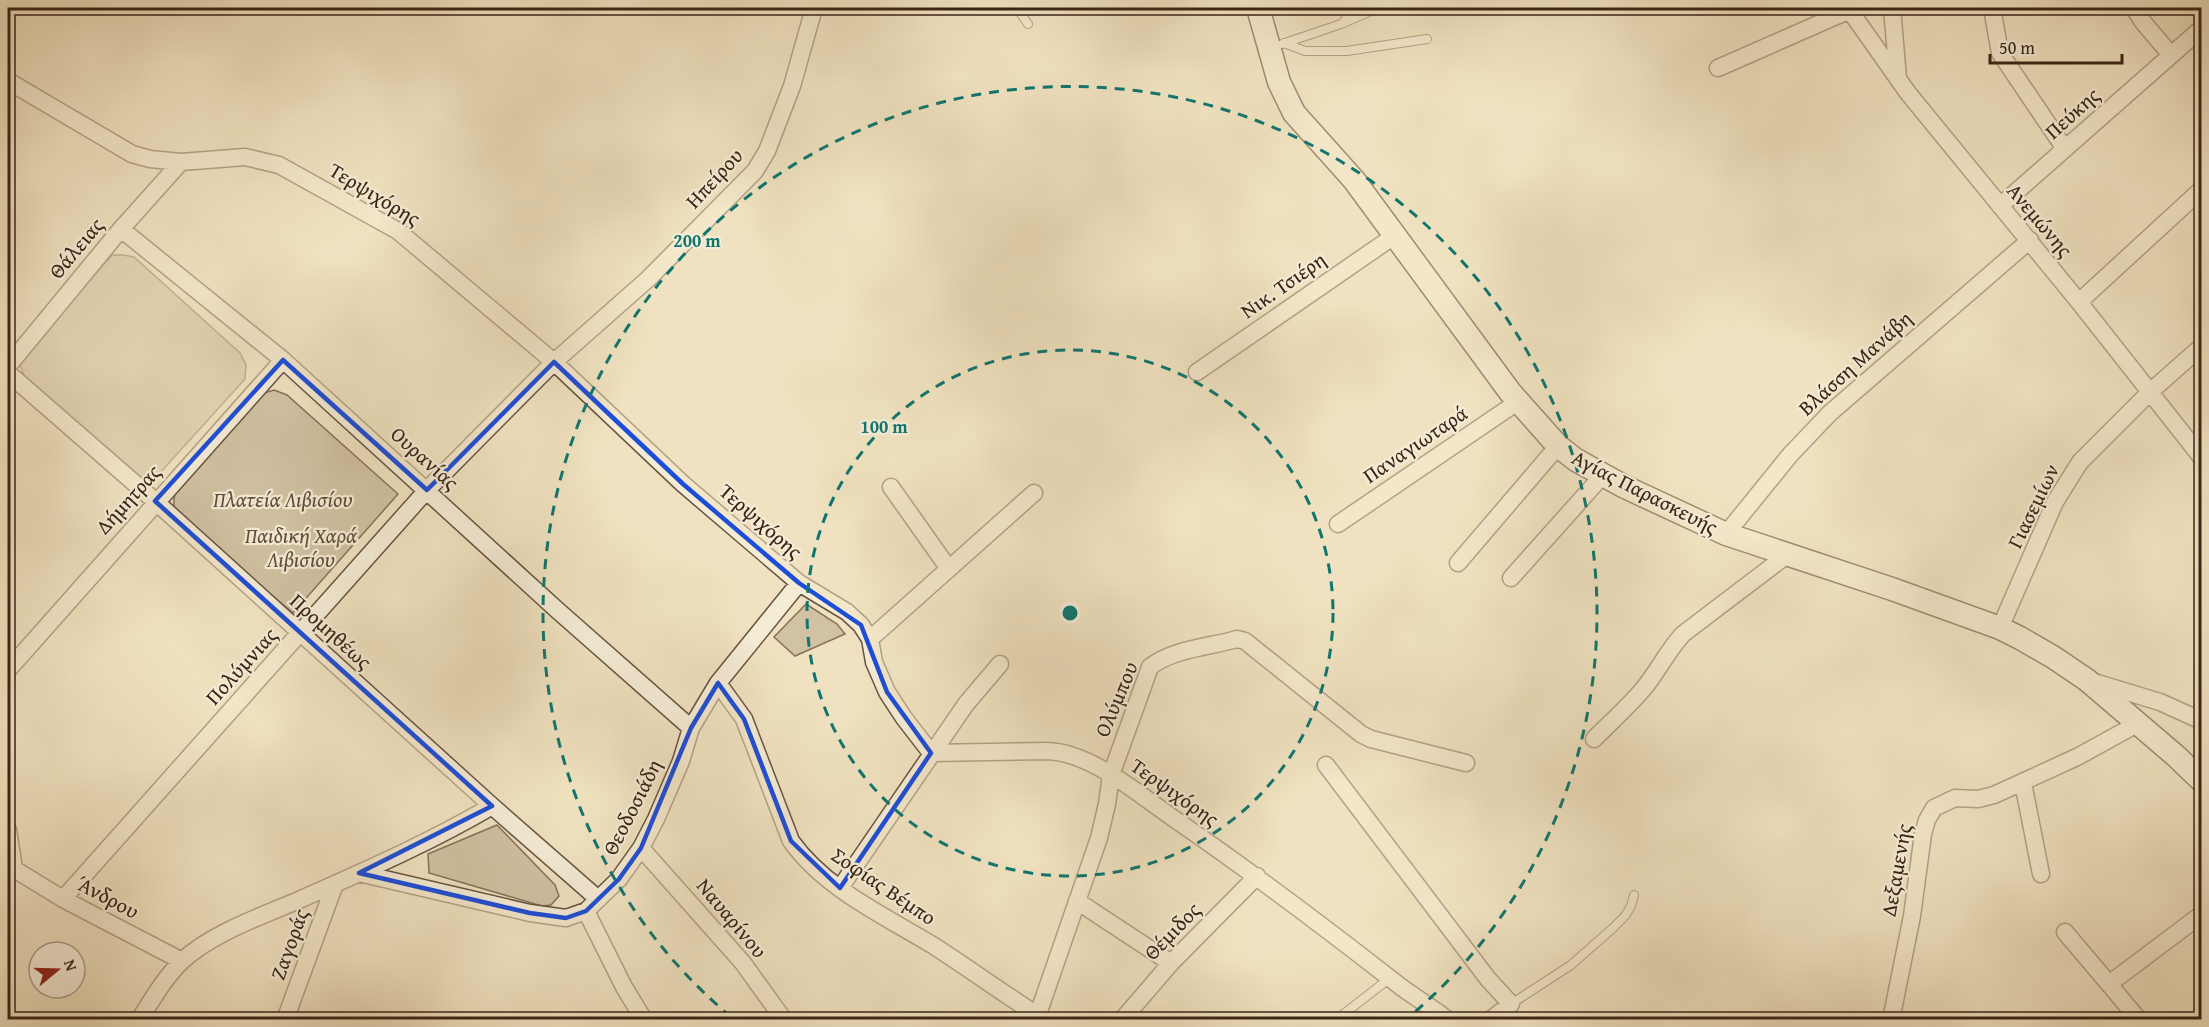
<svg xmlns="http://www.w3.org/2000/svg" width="2209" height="1027" font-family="'Gentium Book Plus',serif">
<rect width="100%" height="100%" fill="#f0e2c0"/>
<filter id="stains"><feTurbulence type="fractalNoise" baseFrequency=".00333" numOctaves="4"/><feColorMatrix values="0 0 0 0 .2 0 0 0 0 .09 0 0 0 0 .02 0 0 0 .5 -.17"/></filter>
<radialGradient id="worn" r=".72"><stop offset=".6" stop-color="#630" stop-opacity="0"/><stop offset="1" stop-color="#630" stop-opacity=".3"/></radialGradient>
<path fill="#d1c2a3" stroke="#86735c" stroke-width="1.5" d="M112 255H123L134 257 240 353 246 365 245 379 159 474 146 481 131 475 26 382 20 364 28 350Z
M274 390 287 395 398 494 293 613 177 516C173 505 173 499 176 488L258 395Z
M806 604 837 624 845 634 795 656 774 637Z
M497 825 555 885 559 896 551 905 542 906 429 873 428 854Z"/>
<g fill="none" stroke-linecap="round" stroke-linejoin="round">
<defs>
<path id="lane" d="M1017 8 1028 24
M1344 21 1351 12 1353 8
M1284 43 1305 51H1347L1427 39
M1282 44 1341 24 1378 8
M1511 1004 1571 965 1612 929 1625 916 1631 906 1634 895
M1336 1020 1390 978"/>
<path id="street" d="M1848 8 1908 93 2079 302 2202 458
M1892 8 1898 78
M1992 8 2000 53 2065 149
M2134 8 2143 22 2171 55
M1718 68 1850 10
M8 81 132 154 150 159 181 162 245 157 279 165 398 231 554 362 683 484 799 583 847 612 861 625 870 639 874 662 887 692 904 718 931 753 1047 751C1091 752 1138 794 1173 818 1250 871 1323 926 1396 983 1412 996 1431 1006 1448 1020
M2000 206 2202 28
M121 229 283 360 556 609 691 728
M2079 302 2202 189
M8 366 121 229 181 162
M1197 372 1394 236
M8 373 155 501 492 806 597 898
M891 487 949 569
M1338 524 1519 401
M1726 534 1790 455 1830 413 2030 240
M1458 563 1558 446
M1511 578 1603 475
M2000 628 2055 502 2080 462 2150 392 2202 346
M870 639 1034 493
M8 670 283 360
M2094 682 2160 702 2202 721
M718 683 744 719 791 841C825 889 885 916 934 946 971 970 1007 996 1045 1020
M1594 739C1611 722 1629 706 1644 688 1658 671 1668 650 1683 634L1787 555
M1326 765 1488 979 1511 1004 1490 1020
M2023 783 2041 874
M8 830 14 869
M641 848 743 963 784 1020
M14 869 63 899 182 961
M359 873 530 913 566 918 586 911 619 879 641 848 656 819 681 761 691 728 718 683 799 583
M840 888 966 704 1000 664
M63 899 427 490 554 362 648 279 755 171 767 151 792 86 814 8
M1077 901 1171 963
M586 911 624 987 644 1020
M2065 932 2109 984 2202 914
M2109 984 2139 1020
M139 1020C152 1000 165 977 182 961 212 933 262 916 299 900 364 871 431 842 492 806
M285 1020 335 884
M1036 1020 1099 838 1107 804 1111 775 1150 667C1172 649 1210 647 1237 639L1245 641 1361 734 1371 739 1466 763
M1122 1020 1171 963 1257 876
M1891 1020 1912 916 1923 834 1927 820 1934 808 1955 798 1978 799 1994 795 2077 757 2139 723"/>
<path id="secondary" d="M1258 8 1279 82 1294 113 1354 180 1510 392 1558 446 1576 460 1625 487 1726 534 1892 589 2000 628 2020 638 2053 657 2087 680 2176 756 2202 781"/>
</defs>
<use href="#lane" stroke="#685440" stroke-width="10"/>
<use href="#street" stroke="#685440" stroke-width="19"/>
<use href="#secondary" stroke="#3a2416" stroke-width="25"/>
<use href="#lane" stroke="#f5ecd6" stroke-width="8"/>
<use href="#street" stroke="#f5ecd6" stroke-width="16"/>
<use href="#secondary" stroke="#f5ecd6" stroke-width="22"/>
</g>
<path d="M0 0H2209V1027H0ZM283 360 427 490 554 362 683 484 799 583 861 625 887 692 931 753 840 888 791 841 744 719 718 683 691 728 641 848 619 879 586 911 566 918 530 913 359 873 492 806 155 501Z" fill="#f0e2c0" fill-opacity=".55" fill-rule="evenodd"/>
<path fill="none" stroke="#1d4ed8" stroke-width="4.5" stroke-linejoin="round" d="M283 360 427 490 554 362 683 484 799 583 861 625 887 692 931 753 840 888 791 841 744 719 718 683 691 728 641 848 619 879 586 911 566 918 530 913 359 873 492 806 155 501Z"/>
<g fill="none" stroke="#0f766e" stroke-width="3" stroke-dasharray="10 8">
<circle cx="1070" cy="613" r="263"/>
<path d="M731 1017A527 527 0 1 1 1409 1017"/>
</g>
<g text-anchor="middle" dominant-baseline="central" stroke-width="4.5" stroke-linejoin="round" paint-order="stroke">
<g font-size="21" fill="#3a2416" stroke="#f5ecd6">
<text transform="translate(2072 113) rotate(-42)">Πεύκης</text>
<text transform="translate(714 178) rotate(-47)">Ηπείρου</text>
<text transform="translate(375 194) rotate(31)">Τερψιχόρης</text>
<text transform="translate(2040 220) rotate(50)">Ανεμώνης</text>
<text transform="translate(76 248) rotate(-50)">Θάλειας</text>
<text transform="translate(1283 285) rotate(-35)">Νικ. Τσιέρη</text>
<text transform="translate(1855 363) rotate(-42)">Βλάσση Μανάβη</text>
<text transform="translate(1415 444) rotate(-34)">Παναγιωταρά</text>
<text transform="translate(425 458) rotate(42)">Ουρανίας</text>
<text transform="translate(1645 492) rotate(27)">Αγίας Παρασκευής</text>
<text transform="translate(128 499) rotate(-48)">Δήμητρας</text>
<text transform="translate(2033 506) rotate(-64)">Γιασεμίων</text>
<text transform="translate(761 521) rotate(41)">Τερψιχόρης</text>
<text transform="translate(331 631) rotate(42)">Προμηθέως</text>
<text transform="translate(241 666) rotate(-48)">Πολύμνιας</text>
<text transform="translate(1116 699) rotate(-67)">Ολύμπου</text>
<text transform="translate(1175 792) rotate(35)">Τερψιχόρης</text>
<text transform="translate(632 807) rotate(-63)">Θεοδοσιάδη</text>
<text transform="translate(1896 870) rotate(-80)">Δεξαμενής</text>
<text transform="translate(884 886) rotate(34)">Σοφίας Βέμπο</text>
<text transform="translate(108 897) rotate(28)">Άνδρου</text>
<text transform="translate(732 918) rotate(50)">Ναυαρίνου</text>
<text transform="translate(1172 931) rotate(-46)">Θέμιδος</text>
<text transform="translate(289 944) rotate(-70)">Ζαγοράς</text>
</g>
<g font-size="21" font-style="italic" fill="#604c39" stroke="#f5ecd6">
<text x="283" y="499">Πλατεία Λιβισίου</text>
<text x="301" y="535">Παιδική Χαρά<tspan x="301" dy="24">Λιβισίου</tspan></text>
</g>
</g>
<circle cx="1070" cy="613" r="9" fill="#0f766e" stroke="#f5ecd6" stroke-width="3"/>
<g font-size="18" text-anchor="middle" font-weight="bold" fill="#0f766e" stroke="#f5ecd6" stroke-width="4.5" stroke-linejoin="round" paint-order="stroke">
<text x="697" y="247">200 m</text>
<text x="884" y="433">100 m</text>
</g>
<rect width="2209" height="1027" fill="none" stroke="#f0e2c0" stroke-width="30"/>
<rect x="9" y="9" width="2191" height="1009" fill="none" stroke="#3a2416" stroke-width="3"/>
<rect x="15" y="15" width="2179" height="997" fill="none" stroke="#3a2416" stroke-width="1.5"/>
<g transform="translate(57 970) rotate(71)"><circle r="28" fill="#f5ecd6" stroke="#aa9c89" stroke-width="1.5"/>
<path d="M0-4.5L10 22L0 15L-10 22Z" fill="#8f2418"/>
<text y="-9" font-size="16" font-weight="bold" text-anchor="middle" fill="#3a2416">N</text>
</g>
<path d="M1990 54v9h132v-9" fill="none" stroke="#3a2416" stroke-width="3"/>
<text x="1999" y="54" font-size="18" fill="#3a2416" stroke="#f5ecd6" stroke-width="4.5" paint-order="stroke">50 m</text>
<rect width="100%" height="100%" filter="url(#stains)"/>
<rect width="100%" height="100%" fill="url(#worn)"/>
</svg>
